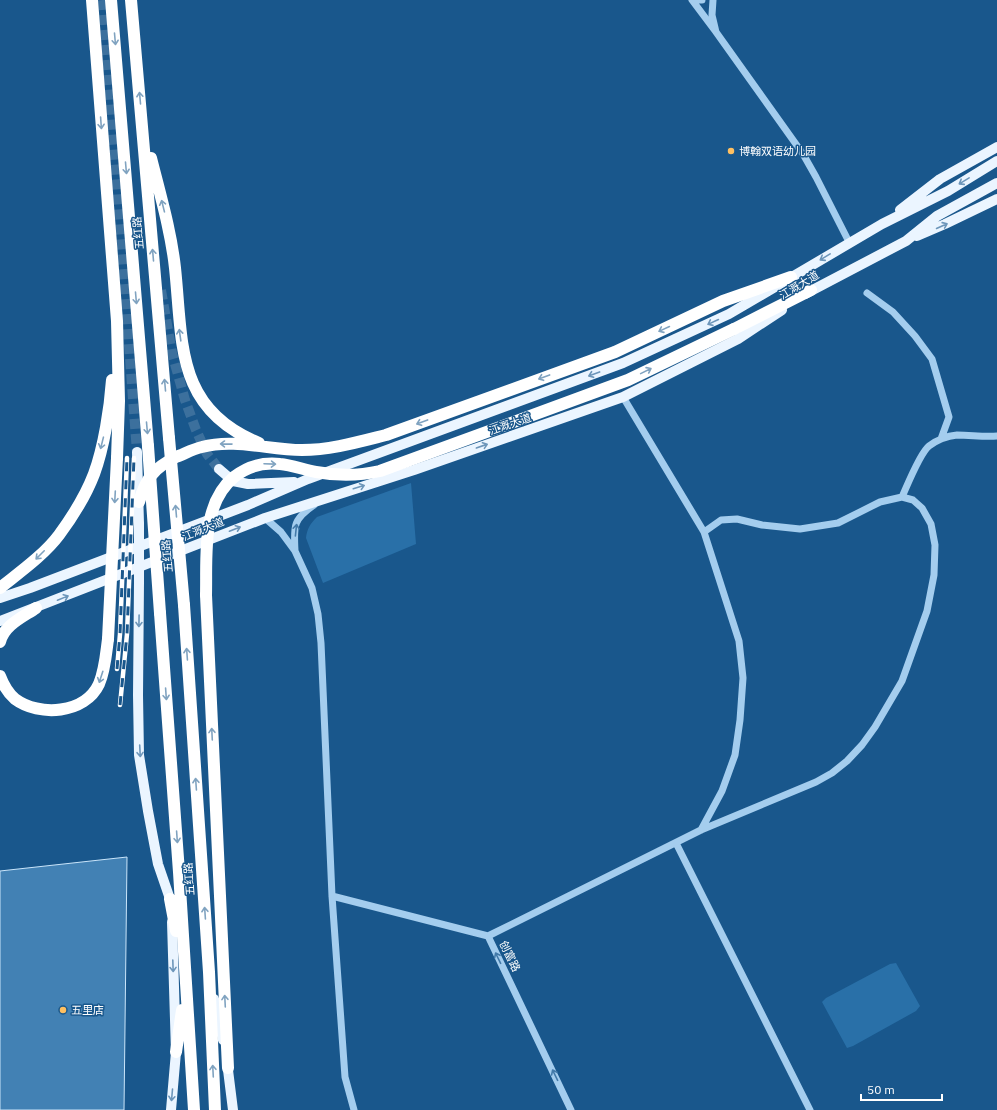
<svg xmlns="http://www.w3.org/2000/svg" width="997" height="1110" font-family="'IBM Plex Sans','Noto Sans SC',sans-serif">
<rect width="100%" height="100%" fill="#19578c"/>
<path fill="#2970a8" d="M411 483 416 544 323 583 306 538C307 529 310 524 317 517Z
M896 963 920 1006 916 1011 853 1046 847 1048 822 1002 826 998 890 964Z"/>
<path fill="#4281b4" stroke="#cae5fa" d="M127 857 124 1110H0V871Z"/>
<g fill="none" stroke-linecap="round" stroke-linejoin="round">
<path stroke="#3c709d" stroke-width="10" stroke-dasharray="10 5" stroke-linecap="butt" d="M103 0 137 452
M161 290 172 353 185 400 196 430 207 454 219 469"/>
<path stroke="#a4cdee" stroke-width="7" d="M692 0 716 32 712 15 713 0
M700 0H702
M716 32 803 154 816 177 849 242
M867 293 893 312 915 336 932 359 949 417 941 439
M623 397 704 532 739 641 743 678 740 720 735 755 722 791 701 830
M902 497C907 486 920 453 929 446 937 440 947 436 957 435 971 435 983 437 997 436
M265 518 281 532 295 551C294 527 292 520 314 505
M295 551 312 588 318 614 321 643 332 896 345 1077 354 1110
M676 843 810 1110
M332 896 488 936 571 1110
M488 936 701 830 816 782 832 773 847 761 862 745 875 727 902 681 927 611 934 575 935 545 931 524 922 508 913 500 902 497 880 502 838 523 800 529 762 525 737 519 721 520 704 532"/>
<path stroke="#ebf5ff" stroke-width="10" d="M900 210 940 179 997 147
M917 236 945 224 997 199
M805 294 906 241 937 216 997 183
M137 452 139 524
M219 469 233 481 248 484 294 482
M139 582 138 695 139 755 148 811 158 864 170 899 171 906
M0 598 30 588 248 505 308 479 623 363 729 314 882 224 948 191 997 161
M0 621 265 518 414 470 623 397 738 339 782 310
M214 999 223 1040
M227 1062 233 1110
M171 1110 176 1052 172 922"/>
<path stroke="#fff" stroke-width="12" d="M92 0 117 321 119 401 117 458
M111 0 148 446
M131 0 169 438
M151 158C160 194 171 231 175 268 183 343 175 409 259 443
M734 329 811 290
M139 502C146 478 154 468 176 457 184 454 193 449 202 447 234 438 269 450 302 450 330 450 358 442 386 435L615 352 723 301 791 277
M0 588C20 572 44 555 59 535 73 516 86 495 94 474 104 447 110 408 112 380
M206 595 228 1068
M184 605 209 972 215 1110
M160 613 179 872 194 1110
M0 642C4 625 23 617 36 608
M0 676C3 684 8 693 15 699 39 717 85 714 99 684 105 670 106 654 108 639
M170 899 176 931
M176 1052 182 1010"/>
<defs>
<path id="rail" d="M117 669 120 634 127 458
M120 705 127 634 134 458"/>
</defs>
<use href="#rail" stroke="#fff" stroke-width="4.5"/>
<use href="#rail" stroke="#19578c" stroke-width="3" stroke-dasharray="9" stroke-linecap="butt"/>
<path stroke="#ebf5ff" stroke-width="10" d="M139 582V524"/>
<path stroke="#fff" stroke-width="12" d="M169 438 184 605
M148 446 160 613
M206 595C207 556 201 504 234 477 248 466 263 462 280 464 292 465 304 470 316 472 338 476 358 476 380 471L628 380 734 329
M108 639 117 458"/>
</g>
<defs><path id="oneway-shaft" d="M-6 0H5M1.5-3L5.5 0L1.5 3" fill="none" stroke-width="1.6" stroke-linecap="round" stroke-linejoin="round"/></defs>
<g stroke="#80a3c0">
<use href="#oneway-shaft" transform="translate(115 39) rotate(85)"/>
<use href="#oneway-shaft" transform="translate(140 98) rotate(-95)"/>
<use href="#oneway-shaft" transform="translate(101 123) rotate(86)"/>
<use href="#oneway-shaft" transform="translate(126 168) rotate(85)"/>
<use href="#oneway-shaft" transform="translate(163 206) rotate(-104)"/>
<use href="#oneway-shaft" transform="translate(153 255) rotate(-95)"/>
<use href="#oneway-shaft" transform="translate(136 298) rotate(85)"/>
<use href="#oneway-shaft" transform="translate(664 329) rotate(155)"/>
<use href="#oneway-shaft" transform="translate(180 335) rotate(-98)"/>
<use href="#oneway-shaft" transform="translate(646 371) rotate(-26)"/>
<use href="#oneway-shaft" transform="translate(544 377) rotate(160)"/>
<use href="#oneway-shaft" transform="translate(165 385) rotate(-95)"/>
<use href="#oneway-shaft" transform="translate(422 422) rotate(160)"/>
<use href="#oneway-shaft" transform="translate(147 428) rotate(85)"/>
<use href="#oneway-shaft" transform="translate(102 443) rotate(104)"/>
<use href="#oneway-shaft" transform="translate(226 444) rotate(-179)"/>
<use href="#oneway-shaft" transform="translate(270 464) rotate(2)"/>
<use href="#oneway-shaft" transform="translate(115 497) rotate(93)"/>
<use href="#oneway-shaft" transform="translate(176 511) rotate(-95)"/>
<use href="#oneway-shaft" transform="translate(40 555) rotate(135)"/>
<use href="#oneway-shaft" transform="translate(187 654) rotate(-94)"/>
<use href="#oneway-shaft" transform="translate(101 677) rotate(108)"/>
<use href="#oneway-shaft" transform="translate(166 694) rotate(86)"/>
<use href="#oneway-shaft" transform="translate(212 734) rotate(-93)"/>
<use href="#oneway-shaft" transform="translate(196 784) rotate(-94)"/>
<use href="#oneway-shaft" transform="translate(177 837) rotate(86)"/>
<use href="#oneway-shaft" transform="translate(205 913) rotate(-94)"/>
<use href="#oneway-shaft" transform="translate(225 1001) rotate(-93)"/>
<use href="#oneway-shaft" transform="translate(213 1071) rotate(-93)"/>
</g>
<g stroke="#6d96ba">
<use href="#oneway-shaft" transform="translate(964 181) rotate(149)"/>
<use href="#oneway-shaft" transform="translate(942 226) rotate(-24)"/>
<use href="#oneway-shaft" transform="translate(825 257) rotate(149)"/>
<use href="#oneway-shaft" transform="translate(713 322) rotate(155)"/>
<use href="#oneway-shaft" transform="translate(594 374) rotate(160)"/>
<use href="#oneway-shaft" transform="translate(482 446) rotate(-19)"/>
<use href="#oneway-shaft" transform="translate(359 487) rotate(-17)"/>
<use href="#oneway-shaft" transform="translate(235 529) rotate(-21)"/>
<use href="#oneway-shaft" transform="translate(63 598) rotate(-22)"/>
<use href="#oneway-shaft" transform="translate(139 621) rotate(91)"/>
<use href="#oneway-shaft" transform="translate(140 751) rotate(87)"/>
<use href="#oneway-shaft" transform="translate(173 966) rotate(88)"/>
<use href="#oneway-shaft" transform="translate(172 1095) rotate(95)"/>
</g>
<g stroke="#437aa9">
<use href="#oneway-shaft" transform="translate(296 530) rotate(-84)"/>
<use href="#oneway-shaft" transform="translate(498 958) rotate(-116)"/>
<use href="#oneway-shaft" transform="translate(555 1075) rotate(-116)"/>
</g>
<g fill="#ffc061" stroke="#19578c" stroke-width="1.5">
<circle cx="731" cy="151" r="4"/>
<circle cx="63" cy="1010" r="4"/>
</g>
<g text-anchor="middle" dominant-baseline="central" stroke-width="3" stroke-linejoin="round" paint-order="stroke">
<g font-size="11" fill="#fff" stroke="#19578c" text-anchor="start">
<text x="739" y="151">博翰双语幼儿园</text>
<text x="71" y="1010">五里店</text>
</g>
<g font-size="11" fill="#fff" stroke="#19578c">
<text transform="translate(138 233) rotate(-95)">五红路</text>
<text transform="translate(799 285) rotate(-31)">江溉大道</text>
<text transform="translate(510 424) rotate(-19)">江溉大道</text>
<text transform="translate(203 529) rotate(-22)">江溉大道</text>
<text transform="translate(167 556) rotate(-95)">五红路</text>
<text transform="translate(189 879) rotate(-94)">五红路</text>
<text transform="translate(510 956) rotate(64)">创富路</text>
</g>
</g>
<path d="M861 1094v6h81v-6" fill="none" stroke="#ffffff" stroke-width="2"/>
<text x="867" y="1094" font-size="12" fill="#ffffff" stroke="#19578c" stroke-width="3" paint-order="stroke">50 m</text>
</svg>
